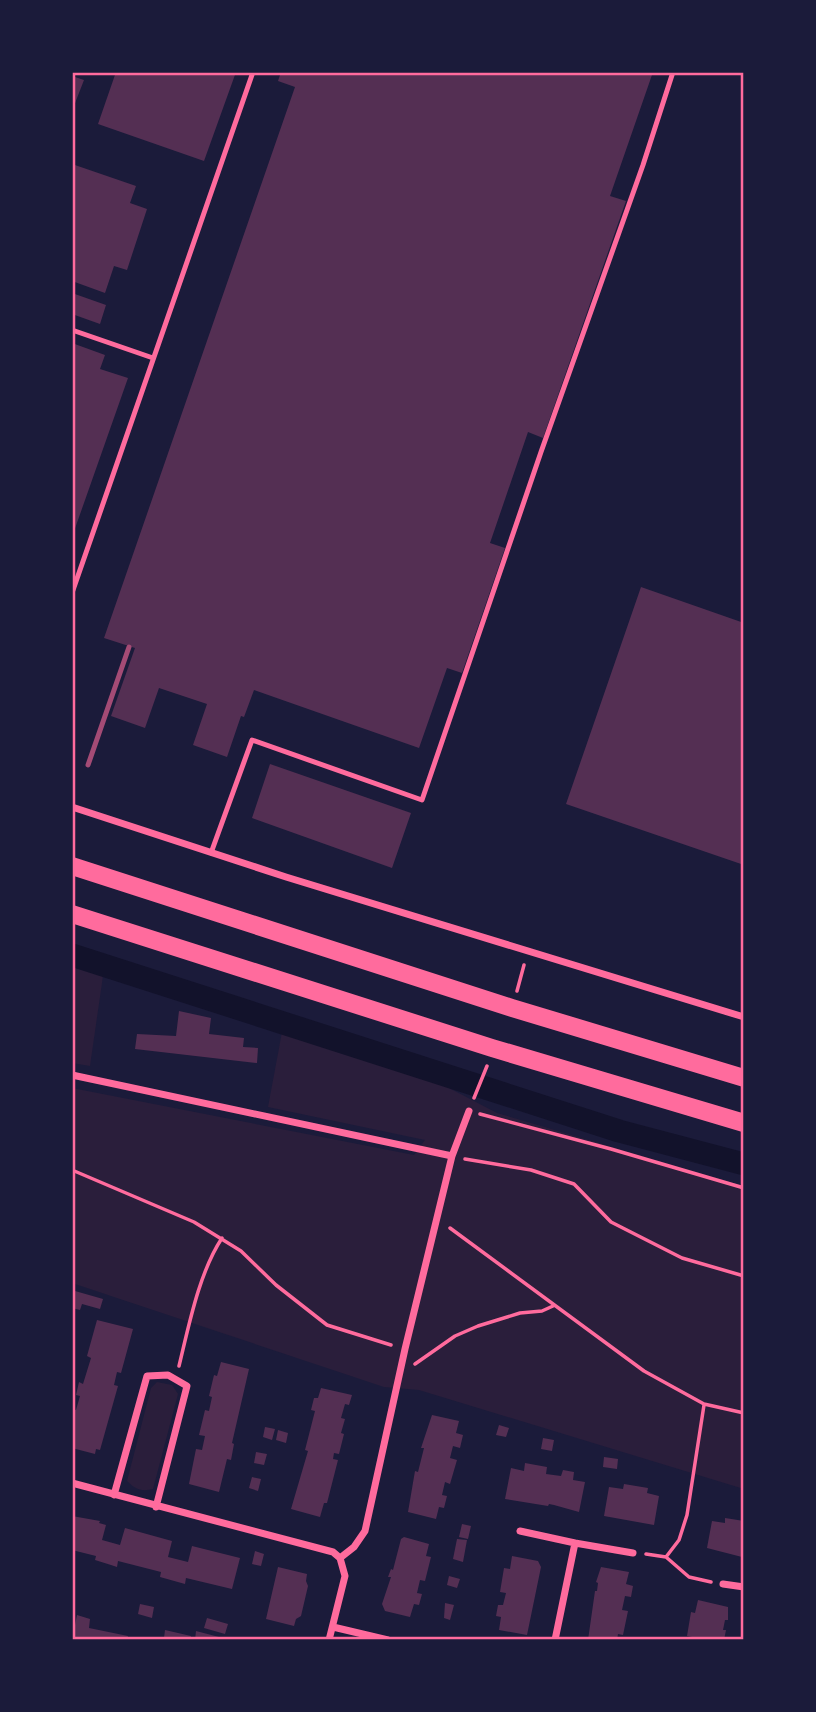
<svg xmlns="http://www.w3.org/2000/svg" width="816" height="1712" font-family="Mulish,sans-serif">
<rect width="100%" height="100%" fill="#1b1b3a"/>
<path fill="#2a1e3b" d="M72 966 103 976 90 1066 72 1063Z
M282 1032 420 1073 497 1113 744 1186V1489L419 1390 384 1387 72 1283V1088L414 1155 425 1140 268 1107Z
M157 1382 172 1385 178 1394 153 1489C141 1492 135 1489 127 1481L151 1388Z"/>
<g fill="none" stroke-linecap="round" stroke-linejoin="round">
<path stroke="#12122b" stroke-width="23" d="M72 955 619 1131 744 1164"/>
</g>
<path fill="#542f53" d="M116 72H236L204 161 98 124Z
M281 72H653L610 196 626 201 543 438 528 432 490 543 505 548 462 673 447 668 419 748 254 690 244 717 241 716 227 757 193 745 207 704 159 688 145 728 111 716 135 648 104 638 295 87 278 81Z
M72 76 84 80 72 111Z
M72 164 136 186 130 203 147 209 127 270 114 266 105 293 72 281Z
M72 293 106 305 100 324 72 314Z
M72 343 105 355 100 369 128 378 72 537Z
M641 587 744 623V865L566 804Z
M270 764 411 813 392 868 252 818Z
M179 1011 211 1018 209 1034 244 1038 243 1047 258 1048 257 1063 135 1049 137 1034 176 1036Z
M75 1291 103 1299 100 1309 82 1304 80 1310 72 1308Z
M97 1320 133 1329 121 1373 117 1372 114 1385 118 1386 100 1450 96 1449 95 1454 72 1448V1409L76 1410 80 1396 76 1395 79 1382 83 1384 91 1358 87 1356Z
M221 1362 249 1369 232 1443 234 1444 231 1460 227 1459 219 1492 189 1484 196 1449 202 1450 205 1436 199 1435 205 1410 209 1411 212 1397 209 1396 214 1375 217 1376Z
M321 1388 352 1395 349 1405 345 1404 341 1418 345 1419 341 1433 344 1434 339 1454 334 1453 333 1459 338 1460 327 1503H324L320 1517 291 1509 308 1451 305 1450 315 1411 311 1410 314 1398H318Z
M432 1415 459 1421 456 1433 463 1435 460 1448 453 1446 450 1458 457 1460 450 1484 445 1482 442 1495 447 1496 444 1508 439 1507 436 1519 408 1512 415 1471 418 1472 424 1448H421Z
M499 1425 509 1428 506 1437 496 1435Z
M265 1427 275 1429 272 1440 263 1437Z
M278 1430 288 1433 286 1443 276 1440Z
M543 1438 554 1440 552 1451 541 1449Z
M256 1452 267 1454 264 1465 254 1463Z
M604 1457 618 1459 617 1469 603 1467Z
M525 1463 547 1467 546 1474 561 1476 563 1470 574 1472 573 1480 585 1482 579 1512 554 1505 549 1504 548 1506 505 1499 511 1468 524 1471Z
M252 1477 261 1479 258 1491 249 1488Z
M624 1484 648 1488 647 1493 659 1496 654 1525 604 1516 609 1487 623 1489Z
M72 1516 100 1521 99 1523 106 1525 102 1540 120 1545 125 1528 172 1541 168 1557 188 1562 192 1546 240 1558 232 1589 186 1578 185 1584 160 1577 161 1572 118 1561 117 1567 111 1565 95 1560 96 1556 72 1550Z
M725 1518 744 1521V1555L742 1557 707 1548 712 1521 725 1523Z
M462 1524 471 1526 468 1539 459 1537Z
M404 1537 429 1544 426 1556 431 1557 425 1581 420 1580 417 1593 422 1594 419 1605 414 1604 410 1617 385 1611 382 1604 391 1577H388L391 1569 393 1570 401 1539Z
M457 1539 467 1540 463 1562 453 1559Z
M255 1551 264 1554 261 1566 252 1564Z
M512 1556 538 1561 541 1567 527 1635 499 1630 501 1617 496 1616 498 1605H503L506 1593 500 1592 504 1568 510 1569Z
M278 1567 307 1574 306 1581 308 1586 301 1616 296 1619 294 1626 266 1619Z
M601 1567 629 1572 626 1584 633 1586 631 1597 625 1596 622 1610 628 1611 623 1635 618 1634 617 1640H588L595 1591H597L598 1583 596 1582Z
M449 1576 460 1579 457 1588 447 1585Z
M698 1600 728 1607V1620H725L723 1630H726L724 1640H692V1637L687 1636 691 1612 695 1613Z
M445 1603 454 1605 450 1620 444 1618Z
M140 1604 154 1607 152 1618 138 1614Z
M77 1615 90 1619 89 1628 128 1636 127 1640H72Z
M207 1618 228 1624 225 1634 204 1628Z
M165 1630 191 1636 190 1640H158L159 1637 164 1638Z
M196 1631 219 1637 218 1640H195Z"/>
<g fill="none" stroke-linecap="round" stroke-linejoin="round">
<path stroke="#ff6b9d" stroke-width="3.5" d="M517 991 524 965
M474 1098 487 1066
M480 1114 611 1149 744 1188
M465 1159 531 1170 574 1184 611 1222 682 1258 744 1276
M72 1170 194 1222 241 1251 276 1285 327 1325 391 1345
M450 1228 644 1371 704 1404 744 1413
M415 1364 455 1336 478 1326 520 1313 542 1311 553 1306
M179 1366C189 1325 199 1273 222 1238
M646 1554 666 1557 689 1577 711 1582
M666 1557 679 1540 687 1515 704 1405"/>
<path stroke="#ff6b9d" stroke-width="5" d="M72 330 153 358
M72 593 253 72
M211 853 252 740 422 800 541 452 643 165 673 72"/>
<path stroke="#ff6b9d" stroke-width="7" d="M72 807 286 877 744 1017
M72 1075 452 1156
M72 1483 333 1552 340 1558 345 1576 329 1640
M114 1495 147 1376 168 1375 187 1386 156 1507
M520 1531 575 1543
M340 1558 354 1547 365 1531 405 1349 452 1156 469 1111
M723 1584 744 1587
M333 1627 388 1640
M555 1640 575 1543 633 1553"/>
<path stroke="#ff6b9d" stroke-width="18" d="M72 866 512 1008 744 1078
M72 914 492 1048 744 1123"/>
<path stroke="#a44b75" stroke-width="5" d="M88 765 129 647"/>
</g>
<rect width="816" height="1712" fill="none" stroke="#1b1b3a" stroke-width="147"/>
<rect x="74" y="74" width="668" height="1564" fill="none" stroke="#ff6b9d" stroke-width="2.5"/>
</svg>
